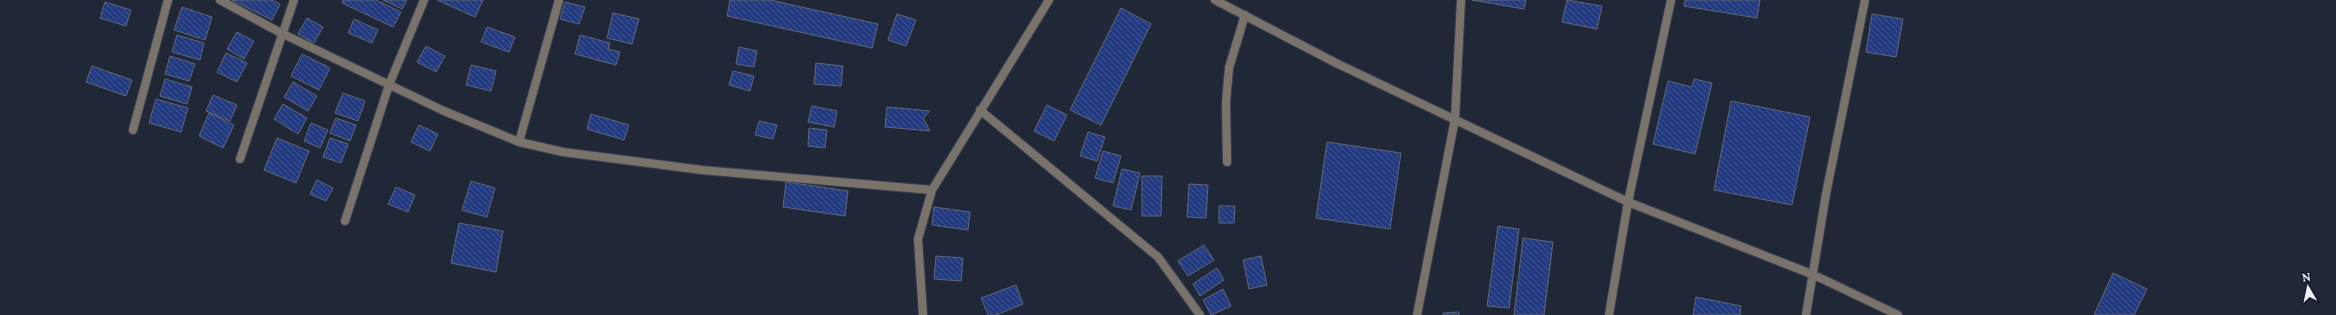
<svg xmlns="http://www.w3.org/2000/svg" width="2336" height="315" font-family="Lora,serif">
<defs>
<pattern id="building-back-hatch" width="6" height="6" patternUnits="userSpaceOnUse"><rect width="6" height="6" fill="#223a81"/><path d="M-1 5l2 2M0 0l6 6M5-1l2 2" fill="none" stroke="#425794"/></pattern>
</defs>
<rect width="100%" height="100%" fill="#202736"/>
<path fill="url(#building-back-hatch)" stroke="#5f6779" d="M232 0H272L280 4 272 20Z
M343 0H376L401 12 393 27 342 3Z
M383 0H407L402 9Z
M437 0H483L475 17Z
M730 0H770L878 24 872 48 727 16Z
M1472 0H1526L1524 9Z
M1567 0 1602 6 1597 29 1562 22Z
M1685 0H1760L1757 18 1684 6Z
M105 2 131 10 126 26 100 18Z
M565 2 585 7 579 24 560 19Z
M182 7 212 17 205 40 174 30Z
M1121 8 1151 24 1101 125 1070 110Z
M613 13 639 19 632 44 607 38Z
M897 14 916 20 906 46 888 40Z
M1872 14 1903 19 1896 57 1866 52Z
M307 18 323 27 314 43 298 34Z
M354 19 378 30 372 43 348 33Z
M487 27 515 37 509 52 481 42Z
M237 32 254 41 244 59 227 49Z
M177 35 204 43 200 60 172 52Z
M580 35 610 43 608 49 620 52 616 65 575 54Z
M426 46 445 56 436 72 417 62Z
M739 47 757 51 754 67 736 64Z
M226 53 247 63 237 82 217 72Z
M302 54 330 68 319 90 291 76Z
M170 56 195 64 189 81 165 74Z
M816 63 843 66 841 86 814 84Z
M471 65 496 71 491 91 466 85Z
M92 66 132 80 126 96 86 82Z
M733 71 754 76 750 91 729 85Z
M165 79 192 87 187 104 160 96Z
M1694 79 1712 83 1695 154 1653 144 1668 81 1692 87Z
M293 82 317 96 308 111 284 97Z
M343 93 365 101 358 121 335 113Z
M213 95 237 105 230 121 206 111Z
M156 99 188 108 181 132 149 123Z
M1731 101 1810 117 1792 205 1714 190Z
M283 104 307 118 298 134 274 119Z
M1047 105 1067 115 1054 141 1034 131Z
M812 106 837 111 834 127 808 122Z
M887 107 930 111 923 118 930 131 885 127Z
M209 113 234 125 223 148 199 136Z
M591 114 629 125 624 140 587 129Z
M336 118 356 125 350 141 330 133Z
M759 121 777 125 773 139 755 135Z
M311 123 328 130 320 148 304 141Z
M419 125 438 134 430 151 411 142Z
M809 128 827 130 825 148 808 146Z
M1088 132 1105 137 1097 161 1080 156Z
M277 138 309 151 296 183 264 170Z
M330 138 348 144 341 163 323 157Z
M1327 142 1401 153 1390 229 1316 218Z
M1103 151 1121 156 1113 183 1095 178Z
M1122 169 1140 173 1131 210 1113 206Z
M1142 176H1162L1161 216H1142Z
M317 180 333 188 326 201 310 194Z
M471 181 495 188 487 217 462 210Z
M786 182 848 191 845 216 783 207Z
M1189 184 1208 185 1206 218 1187 217Z
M396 187 415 195 408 212 388 204Z
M1219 206H1235L1234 223H1219Z
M934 207 970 212 968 230 932 225Z
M459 223 503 231 496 272 451 263Z
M1498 226 1519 229 1509 308 1487 306Z
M1523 238 1553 242 1544 315H1514Z
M1204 245 1214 260 1188 276 1178 261Z
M936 256 963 258 961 281 934 279Z
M1261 256 1267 285 1249 289 1243 260Z
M1217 268 1224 280 1200 296 1193 284Z
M2113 273 2147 289 2134 315H2094Z
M1016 285 1023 304 996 315H988L981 298Z
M1223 289 1231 306 1211 315 1203 300Z
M1696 297 1741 306 1740 315H1693Z
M1459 312V315H1443V313Z"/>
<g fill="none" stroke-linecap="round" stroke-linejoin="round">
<defs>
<path id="minor" d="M220 0 281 33 444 111 519 142 563 152 702 170 932 190
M1215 0 1336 63 1628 202 1814 275 1898 315
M980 110 1158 257 1200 315
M133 130 168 0
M519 142 559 0
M240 159 294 0
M1227 162 1226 102 1229 68 1245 15
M345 221 389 85 424 0
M923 315 918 239 932 190 1049 0
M1417 315 1455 119 1461 0
M1609 315 1628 202 1671 0
M1806 315 1826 194 1865 0"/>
</defs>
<use href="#minor" stroke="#3d4352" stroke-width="10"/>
<use href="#minor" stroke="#7a736c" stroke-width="8"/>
</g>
<g transform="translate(2308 287) rotate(351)" stroke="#171d2c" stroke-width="3" paint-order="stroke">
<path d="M0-3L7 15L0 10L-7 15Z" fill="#edf2fd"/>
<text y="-6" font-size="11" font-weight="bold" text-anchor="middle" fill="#edf2fd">N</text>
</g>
</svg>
